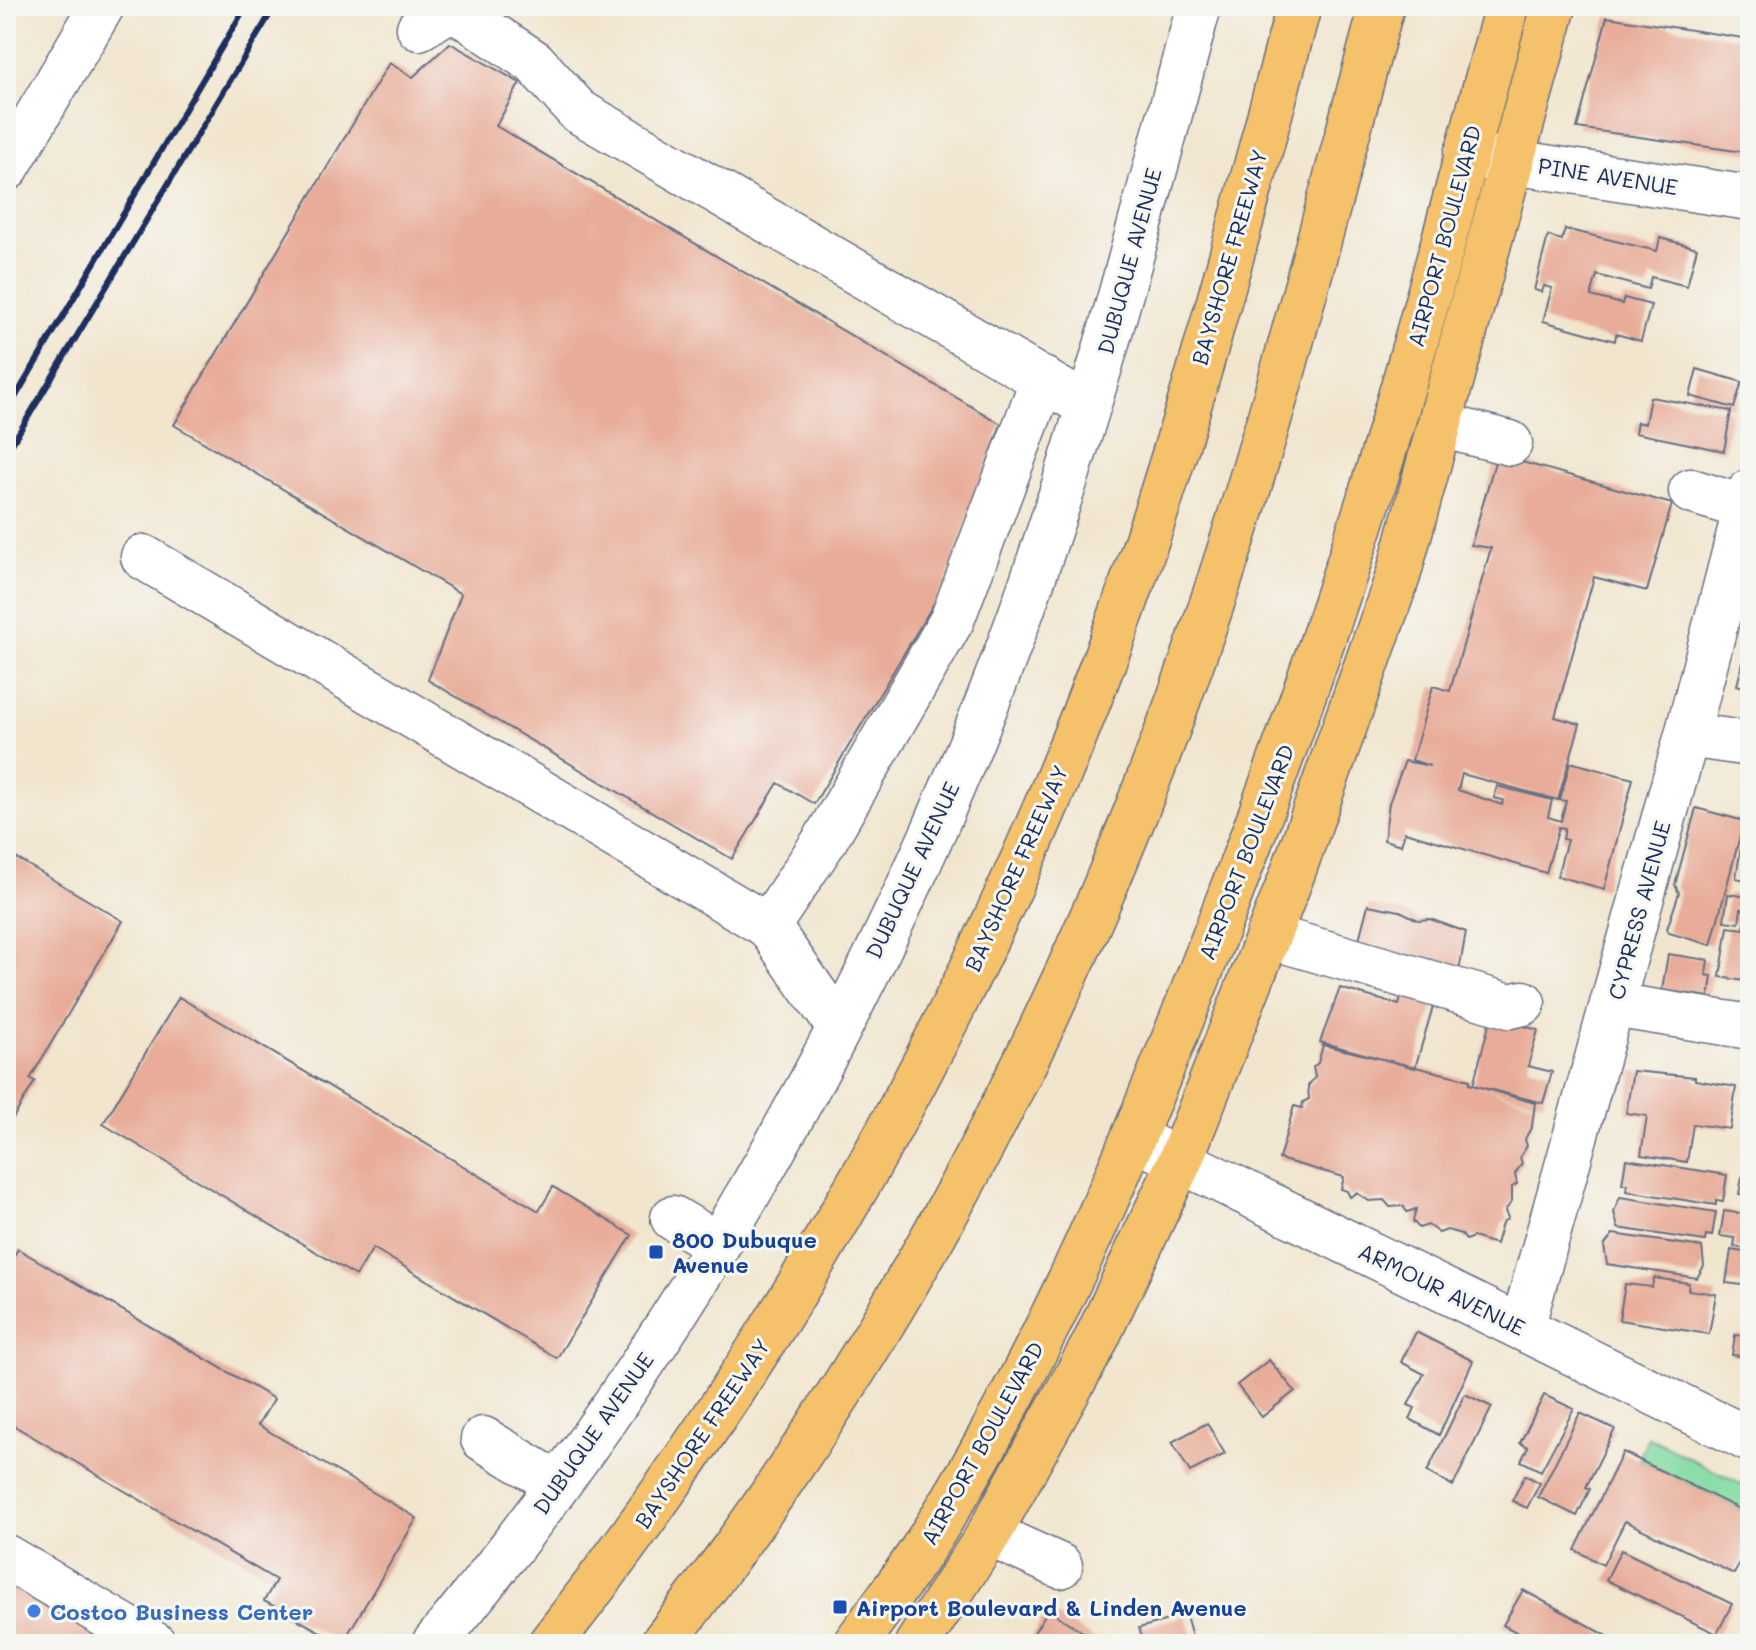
<svg xmlns="http://www.w3.org/2000/svg" width="1756" height="1650" font-family="Mali,sans-serif">
<rect width="100%" height="100%" fill="#f6f6f2"/>
<filter id="ink" filterUnits="userSpaceOnUse"><feTurbulence type="fractalNoise" baseFrequency=".0125" numOctaves="2"/><feDisplacementMap in="SourceGraphic" scale="16" xChannelSelector="R" yChannelSelector="G"/><feConvolveMatrix kernelMatrix="1 2 1 2 8 2 1 2 1" color-interpolation-filters="sRGB"/></filter>
<filter id="wash" filterUnits="userSpaceOnUse"><feTurbulence type="fractalNoise" baseFrequency=".006" numOctaves="4" result="noise"/><feDisplacementMap in="SourceGraphic" scale="32" xChannelSelector="R" yChannelSelector="G"/><feGaussianBlur stdDeviation="1.8" result="paint"/><feColorMatrix in="noise" values="0 0 0 0 0 0 0 0 0 0 0 0 0 0 0 0 0 1.4 0 .05"/><feComposite in="paint" operator="in"/></filter>
<g filter="url(#wash)">
<rect width="100%" height="100%" fill="#f1e5cd"/>
<path fill="#80daa0" stroke="#4e847f" stroke-width="2" d="M1648 1437 1750 1489 1747 1513 1639 1460Z"/>
<g id="blocks">
<path fill="#e8ac98" d="M1607 17 1750 39V153L1577 128Z
M450 43 520 83 496 126 1001 424 945 585 814 804 778 783 732 859 428 680 461 594 174 425 389 63 413 77Z
M1565 229 1657 251 1660 238 1697 248 1687 286 1651 277 1648 289 1597 275 1591 296 1622 304 1624 298 1651 305 1641 341 1616 334 1615 341 1543 321 1552 288 1544 286 1542 292 1534 290 1548 236 1562 240Z
M1697 369 1742 382 1734 408 1690 396Z
M1650 397 1731 411 1724 451 1635 433 1637 422 1645 424Z
M1497 455 1672 504 1647 591 1594 577 1555 717 1580 724 1558 800 1462 774 1458 790 1502 805 1503 800 1494 798 1497 786 1552 800 1548 817 1561 821 1566 801 1560 800 1570 762 1633 779 1604 889 1557 876 1567 840 1563 839 1565 828 1559 827 1546 873 1405 832 1401 845 1384 840 1389 803 1405 761 1430 766 1412 760 1433 686 1450 691 1491 548 1471 545Z
M1747 646 1750 647V689L1737 685Z
M1696 808 1744 821 1711 945 1669 933 1667 929 1679 893 1675 885Z
M1747 808 1750 809V881L1736 878Z
M6 852 123 921 30 1079 35 1081 6 1130Z
M1728 894 1750 897V911L1741 909 1739 923 1724 921Z
M1368 905 1400 911 1418 920 1430 919 1466 932 1460 966 1451 972 1357 947Z
M1746 915 1750 916V982L1720 977 1728 927 1744 929Z
M1668 954 1708 960 1706 975 1712 976 1709 997 1662 990Z
M1340 988 1399 1005 1402 994 1434 1003 1415 1068 1320 1042Z
M179 997 539 1211 553 1187 632 1235 557 1358 373 1248 356 1276 103 1124Z
M1491 1017 1538 1030 1528 1066 1552 1072 1543 1103 1473 1085Z
M1323 1045 1470 1080 1469 1084 1535 1103 1532 1126 1525 1139 1527 1146 1520 1157 1522 1163 1515 1174 1517 1184 1512 1187V1201L1505 1211 1508 1218 1502 1223 1496 1244 1473 1237 1466 1240 1461 1234 1447 1230 1439 1233 1428 1225 1419 1228 1413 1221 1416 1209 1407 1212 1403 1206 1390 1207 1384 1200 1369 1201 1357 1193 1350 1197 1347 1191 1341 1189 1344 1177 1279 1159 1294 1106 1302 1108 1303 1102 1309 1099 1308 1086 1315 1077 1313 1067 1318 1063Z
M1633 1071 1695 1077V1080L1736 1087 1730 1129 1693 1124 1687 1162 1641 1155 1647 1116 1626 1113Z
M1626 1159 1727 1175 1723 1201 1716 1200V1205L1626 1191 1627 1184H1622Z
M1742 1177 1750 1178V1210L1743 1209 1745 1195 1739 1194Z
M1620 1197 1716 1212 1712 1236 1706 1235 1705 1241 1618 1228 1614 1212Z
M1724 1211 1750 1215V1249L1734 1247 1735 1238 1720 1236Z
M1613 1234 1702 1247 1704 1266 1697 1278 1607 1264 1604 1246Z
M18 1249 274 1399 258 1425 417 1518 342 1644 264 1601 276 1580 6 1421V1269Z
M1731 1250 1750 1253V1286L1726 1283Z
M1654 1278 1689 1283 1688 1290 1716 1294 1709 1334 1619 1320 1625 1284 1652 1287Z
M1748 1317 1750 1357 1732 1355 1735 1335 1745 1336Z
M1416 1332 1473 1361 1439 1435 1410 1419 1415 1408 1408 1405 1424 1374 1401 1362Z
M1269 1360 1295 1391 1262 1417 1237 1385Z
M1465 1394 1492 1407 1453 1486 1427 1472Z
M1544 1395 1574 1409 1541 1471 1521 1461 1528 1447 1520 1443Z
M1580 1413 1615 1429 1586 1487 1590 1489 1577 1516 1538 1497Z
M1207 1423 1225 1454 1190 1472 1172 1442Z
M1623 1452 1750 1514V1530L1741 1549 1746 1551 1734 1574 1625 1521 1603 1565 1575 1550Z
M1525 1475 1540 1483 1527 1508 1512 1501Z
M1621 1550 1732 1604 1717 1634 1606 1580Z
M6 1579 117 1644H6Z
M1523 1590 1622 1644H1539L1503 1625Z
M1048 1610 1102 1644H1027Z
M1186 1615 1194 1644H1144L1139 1628Z"/>
</g>
</g>
<g filter="url(#ink)">
<use href="#blocks" fill-opacity="0" stroke="#666f85" stroke-width="2"/>
<g fill="none" stroke-linecap="round" stroke-linejoin="round">
<defs>
<path id="minor" d="M419 28 452 8 534 62 578 111 1088 406
M1466 155 1750 198
M6 169 102 6
M1440 425 1510 443
M1691 491 1746 508
M143 557 768 926 838 1026
M1687 735 1750 744
M768 926 825 840 952 620 1043 379
M1268 936 1510 1006 1523 1003
M1613 1005 1750 1027
M1134 1138 1750 1440
M673 1218 717 1244
M1522 1328 1687 735 1750 491
M483 1439 558 1484
M989 1534 1060 1566
M6 1557 154 1644
M434 1644C684 1343 888 981 1021 613 1092 414 1144 209 1199 6"/>
<path id="major" d="M855 1644C877 1613 901 1582 922 1550 1038 1370 1122 1172 1200 973 1266 804 1328 634 1381 461 1427 311 1465 158 1507 6
M917 1644 989 1534 1093 1346 1180 1161 1291 878 1398 576 1554 6"/>
<path id="highway" d="M550 1644C786 1342 977 1005 1110 645 1187 437 1241 220 1299 6
M662 1644C888 1356 1065 1021 1187 676 1265 457 1321 230 1382 6"/>
</defs>
<use href="#minor" stroke="#666f85" stroke-width="47"/>
<use href="#major" stroke="#666f85" stroke-width="47"/>
<use href="#highway" stroke="#666f85" stroke-width="47"/>
<use href="#minor" stroke="#fff" stroke-width="44"/>
<use href="#major" stroke="#f5c16b" stroke-width="44"/>
<use href="#highway" stroke="#f5c16b" stroke-width="44"/>
<path stroke="#1b2f5e" stroke-width="6" d="M6 413 246 6
M6 454 275 6"/>
</g>
</g>
<g fill="#1a4fb4" stroke="#f6f6f2" stroke-width="3">
<rect x="648" y="1244" width="16" height="16" rx="4"/>
<rect x="832" y="1599" width="16" height="16" rx="4"/>
</g>
<circle fill="#3f7fe0" stroke="#f6f6f2" stroke-width="3" cx="34" cy="1611" r="8"/>
<g text-anchor="middle" dominant-baseline="central" stroke-width="6" stroke-linejoin="round" paint-order="stroke">
<g font-size="22" fill="#1b2f5e" stroke="#f6f6f2">
<text transform="translate(1608 176) rotate(9)">PINE AVENUE</text>
<text transform="translate(1444 236) rotate(-75)">AIRPORT BOULEVARD</text>
<text transform="translate(1229 257) rotate(-74)">BAYSHORE FREEWAY</text>
<text transform="translate(1129 261) rotate(-75)">DUBUQUE AVENUE</text>
<text transform="translate(1246 852) rotate(-69)">AIRPORT BOULEVARD</text>
<text transform="translate(1016 868) rotate(-66)">BAYSHORE FREEWAY</text>
<text transform="translate(912 870) rotate(-65)">DUBUQUE AVENUE</text>
<text transform="translate(1639 910) rotate(-75)">CYPRESS AVENUE</text>
<text transform="translate(1442 1289) rotate(26)">ARMOUR AVENUE</text>
<text transform="translate(593 1433) rotate(-55)">DUBUQUE AVENUE</text>
<text transform="translate(702 1433) rotate(-56)">BAYSHORE FREEWAY</text>
<text transform="translate(982 1443) rotate(-61)">AIRPORT BOULEVARD</text>
</g>
<g font-size="22" font-weight="bold" fill="#164399" stroke="#f6f6f2" text-anchor="start">
<text x="672" y="1239">800 Dubuque<tspan x="672" dy="25">Avenue</tspan></text>
<text x="856" y="1607">Airport Boulevard &amp; Linden Avenue</text>
</g>
<g font-size="22" font-weight="bold" fill="#366cbe" stroke="#f6f6f2" text-anchor="start">
<text x="50" y="1611">Costco Business Center</text>
</g>
</g>
<rect width="1756" height="1650" fill="none" stroke="#f6f6f2" stroke-width="32"/>
</svg>
